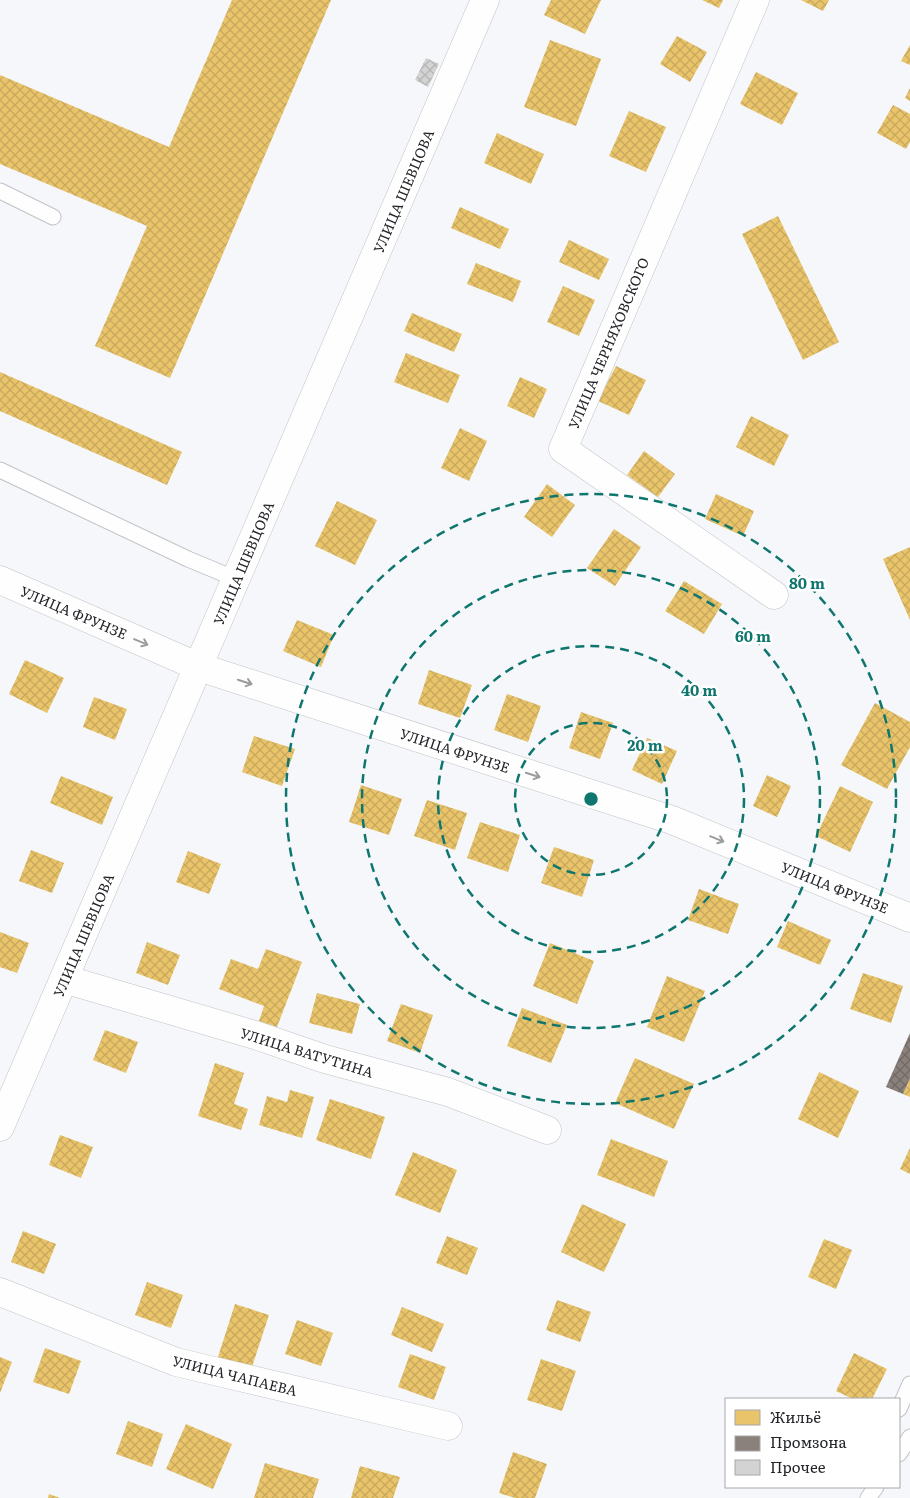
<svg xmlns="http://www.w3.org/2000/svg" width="910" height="1498" font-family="Literata,serif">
<defs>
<pattern id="homes-cross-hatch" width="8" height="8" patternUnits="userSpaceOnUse" patternTransform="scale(1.25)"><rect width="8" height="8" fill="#e9c46a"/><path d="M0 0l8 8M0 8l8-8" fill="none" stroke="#c8a85c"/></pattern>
<pattern id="industry-cross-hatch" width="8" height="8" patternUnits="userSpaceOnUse" patternTransform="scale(1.25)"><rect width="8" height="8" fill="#8a817c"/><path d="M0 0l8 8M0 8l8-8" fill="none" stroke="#706966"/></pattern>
<pattern id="building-cross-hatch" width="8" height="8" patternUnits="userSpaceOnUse" patternTransform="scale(1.25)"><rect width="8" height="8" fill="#d3d3d3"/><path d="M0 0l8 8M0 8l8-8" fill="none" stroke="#b5b5b5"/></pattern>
</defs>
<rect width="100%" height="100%" fill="#f5f7fb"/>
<path fill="url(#homes-cross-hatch)" d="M232 0H331L170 378 95 346 147 226 0 164V75L169 147Z
M551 0H601L585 34 544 15Z
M702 0H723L719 8Z
M801 0H829L823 11Z
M677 36 707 52 690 82 660 64Z
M550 40 601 59 576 126 524 107Z
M910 45V65L901 61Z
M756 72 798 93 782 125 740 104Z
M910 88V101L905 98Z
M893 105 910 114V142L906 149 877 133Z
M629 111 666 127 646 172 609 156Z
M497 133 544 154 531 184 484 163Z
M460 207 509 229 500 249 451 228Z
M778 216 839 342 803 360 742 234Z
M569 240 609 259 599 280 559 262Z
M476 263 521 281 513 302 467 284Z
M563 286 595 300 579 336 547 322Z
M412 313 462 334 454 352 404 331Z
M406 353 460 375 448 403 394 382Z
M616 366 646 380 629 415 598 401Z
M0 372 182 452 167 485 0 411Z
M520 377 547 389 534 418 507 406Z
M751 416 789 435 774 466 736 447Z
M460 428 487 441 469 481 441 468Z
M644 451 675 474 658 497 627 475Z
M547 484 575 505 552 537 524 517Z
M716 494 754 511 743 536 705 519Z
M337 501 377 520 355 565 315 546Z
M614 529 641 547 615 586 587 568Z
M910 547V620L883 559Z
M684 581 722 604 704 634 665 611Z
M297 620 334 635 321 667 283 651Z
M25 660 64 678 47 713 9 694Z
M429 670 472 685 460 718 418 704Z
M507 694 541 706 528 742 494 730Z
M94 697 127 709 115 740 83 727Z
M875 703 910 722V747L887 789 841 765Z
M581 712 613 723 600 759 569 748Z
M254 736 295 749 282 786 242 772Z
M647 738 677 751 662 784 632 770Z
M767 775 791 786 777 817 753 806Z
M61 776 113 797 102 825 50 803Z
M361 785 402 799 389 835 349 822Z
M840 786 873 802 850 852 816 836Z
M427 800 467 813 455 850 414 836Z
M480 822 520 835 508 872 467 858Z
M554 847 594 860 582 897 541 883Z
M31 850 64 863 52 893 19 881Z
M188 851 221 864 209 894 176 882Z
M699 889 739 904 728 934 688 920Z
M788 921 831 940 820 965 777 947Z
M0 932 29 943 17 973 0 967Z
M147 942 180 955 168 985 136 973Z
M550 943 594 961 577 1004 533 986Z
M266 949 302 962 277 1027 259 1021 264 1006 219 989 231 959 258 969Z
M863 973 903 986 891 1023 850 1009Z
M667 976 705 991 684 1042 647 1027Z
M317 993 360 1004 352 1034 309 1023Z
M401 1004 433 1015 420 1053 387 1041Z
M522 1008 567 1025 551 1063 507 1046Z
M105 1030 138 1042 126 1073 93 1060Z
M635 1058 694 1084 674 1129 615 1103Z
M215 1063 244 1073 234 1104 248 1109 241 1130 198 1116Z
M819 1072 859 1091 838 1138 798 1119Z
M910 1078V1097L903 1094Z
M290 1090 314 1097 302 1138 259 1125 267 1096 287 1102Z
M330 1099 385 1117 371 1159 316 1140Z
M60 1135 93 1147 81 1178 49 1165Z
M611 1139 668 1161 654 1197 597 1175Z
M910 1148V1174L900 1169Z
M413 1152 457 1170 440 1213 395 1195Z
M582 1204 626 1224 604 1272 561 1252Z
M23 1231 56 1244 44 1274 11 1262Z
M447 1236 478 1248 467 1275 436 1263Z
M824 1239 852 1250 836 1289 808 1277Z
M147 1282 183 1295 171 1328 135 1315Z
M557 1300 591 1312 580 1342 546 1330Z
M235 1304 269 1315 250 1373 216 1363Z
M402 1307 444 1324 432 1352 391 1335Z
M297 1320 333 1333 321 1366 285 1354Z
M45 1348 81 1361 69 1394 33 1382Z
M854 1353 887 1369 872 1399H853L836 1391Z
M410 1354 446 1367 434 1400 398 1387Z
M0 1357 12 1362 0 1393Z
M541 1359 576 1371 562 1411 527 1400Z
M128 1421 163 1434 152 1467 116 1454Z
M186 1424 232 1444 213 1489 166 1469Z
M513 1452 547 1464 535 1498H515L499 1493Z
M265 1463 319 1479 313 1498H254Z
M360 1466 400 1477 393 1498H351Z
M49 1494 60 1498H48Z"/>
<path fill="url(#industry-cross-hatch)" d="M910 1033V1078L903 1094 886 1087Z"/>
<path fill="url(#building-cross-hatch)" d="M426 58 439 64 428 87 415 80Z"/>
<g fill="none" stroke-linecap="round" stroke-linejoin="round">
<defs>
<path id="lane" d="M0 191 53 217
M0 470 188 559 236 579
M899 1409 910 1384
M899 1454 910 1437
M868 1498 876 1487"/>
<path id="street" d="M755 0 563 449 774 595
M0 580 199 667
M64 979 255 1035 325 1059 448 1092 547 1130
M0 1292 176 1362 448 1426"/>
<path id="secondary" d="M199 667 672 820 910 918
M0 1127 485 0"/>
</defs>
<use href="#lane" stroke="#c1c3c7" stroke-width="17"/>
<use href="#street" stroke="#c1c3c7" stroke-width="29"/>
<use href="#secondary" stroke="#c1c3c7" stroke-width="29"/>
<use href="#lane" stroke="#fefefe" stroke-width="15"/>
<use href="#street" stroke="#fefefe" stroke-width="28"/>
<use href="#secondary" stroke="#fefefe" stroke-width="28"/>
</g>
<defs><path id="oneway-shaft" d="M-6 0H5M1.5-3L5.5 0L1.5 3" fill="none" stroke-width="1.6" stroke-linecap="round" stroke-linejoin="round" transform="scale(1.25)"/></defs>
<g stroke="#9b9c9e">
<use href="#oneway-shaft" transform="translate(141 642) rotate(23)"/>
<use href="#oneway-shaft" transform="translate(245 682) rotate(18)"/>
<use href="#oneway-shaft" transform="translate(533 775) rotate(18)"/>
<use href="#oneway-shaft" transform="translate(717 839) rotate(22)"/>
</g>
<g fill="none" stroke="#0f766e" stroke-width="2.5" stroke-dasharray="9 6">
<circle cx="591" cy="799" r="76"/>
<circle cx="591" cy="799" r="153"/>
<circle cx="591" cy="799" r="229"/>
<circle cx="591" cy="799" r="305"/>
</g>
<g text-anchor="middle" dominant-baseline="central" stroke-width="5" stroke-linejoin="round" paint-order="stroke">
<g font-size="14" fill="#232529" stroke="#fff">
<text transform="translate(403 191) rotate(-67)">УЛИЦА ШЕВЦОВА</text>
<text transform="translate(608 343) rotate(-67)">УЛИЦА ЧЕРНЯХОВСКОГО</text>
<text transform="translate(243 563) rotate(-67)">УЛИЦА ШЕВЦОВА</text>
<text transform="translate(74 612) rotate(23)">УЛИЦА ФРУНЗЕ</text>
<text transform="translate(455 750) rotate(18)">УЛИЦА ФРУНЗЕ</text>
<text transform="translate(835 887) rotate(22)">УЛИЦА ФРУНЗЕ</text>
<text transform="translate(83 935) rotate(-67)">УЛИЦА ШЕВЦОВА</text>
<text transform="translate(307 1052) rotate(17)">УЛИЦА ВАТУТИНА</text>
<text transform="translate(235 1375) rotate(14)">УЛИЦА ЧАПАЕВА</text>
</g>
</g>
<circle cx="591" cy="799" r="8" fill="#0f766e" stroke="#fff" stroke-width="2.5"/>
<g font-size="15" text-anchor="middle" font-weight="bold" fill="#0f766e" stroke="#fff" stroke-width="5" stroke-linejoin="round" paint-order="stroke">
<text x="807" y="589">80 m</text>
<text x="753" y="642">60 m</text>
<text x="699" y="696">40 m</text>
<text x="645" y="751">20 m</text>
</g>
<rect x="725" y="1398" width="175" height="90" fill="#ffffff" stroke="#a7a8a9"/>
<rect x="735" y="1410" width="25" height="15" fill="#e9c46a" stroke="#a7a8a9"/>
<text x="770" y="1423" font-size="15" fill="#232529">Жильё</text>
<rect x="735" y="1436" width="25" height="15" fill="#8a817c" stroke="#a7a8a9"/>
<text x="770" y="1448" font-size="15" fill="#232529">Промзона</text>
<rect x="735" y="1460" width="25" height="15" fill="#d3d3d3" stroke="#a7a8a9"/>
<text x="770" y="1473" font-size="15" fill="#232529">Прочее</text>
</svg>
